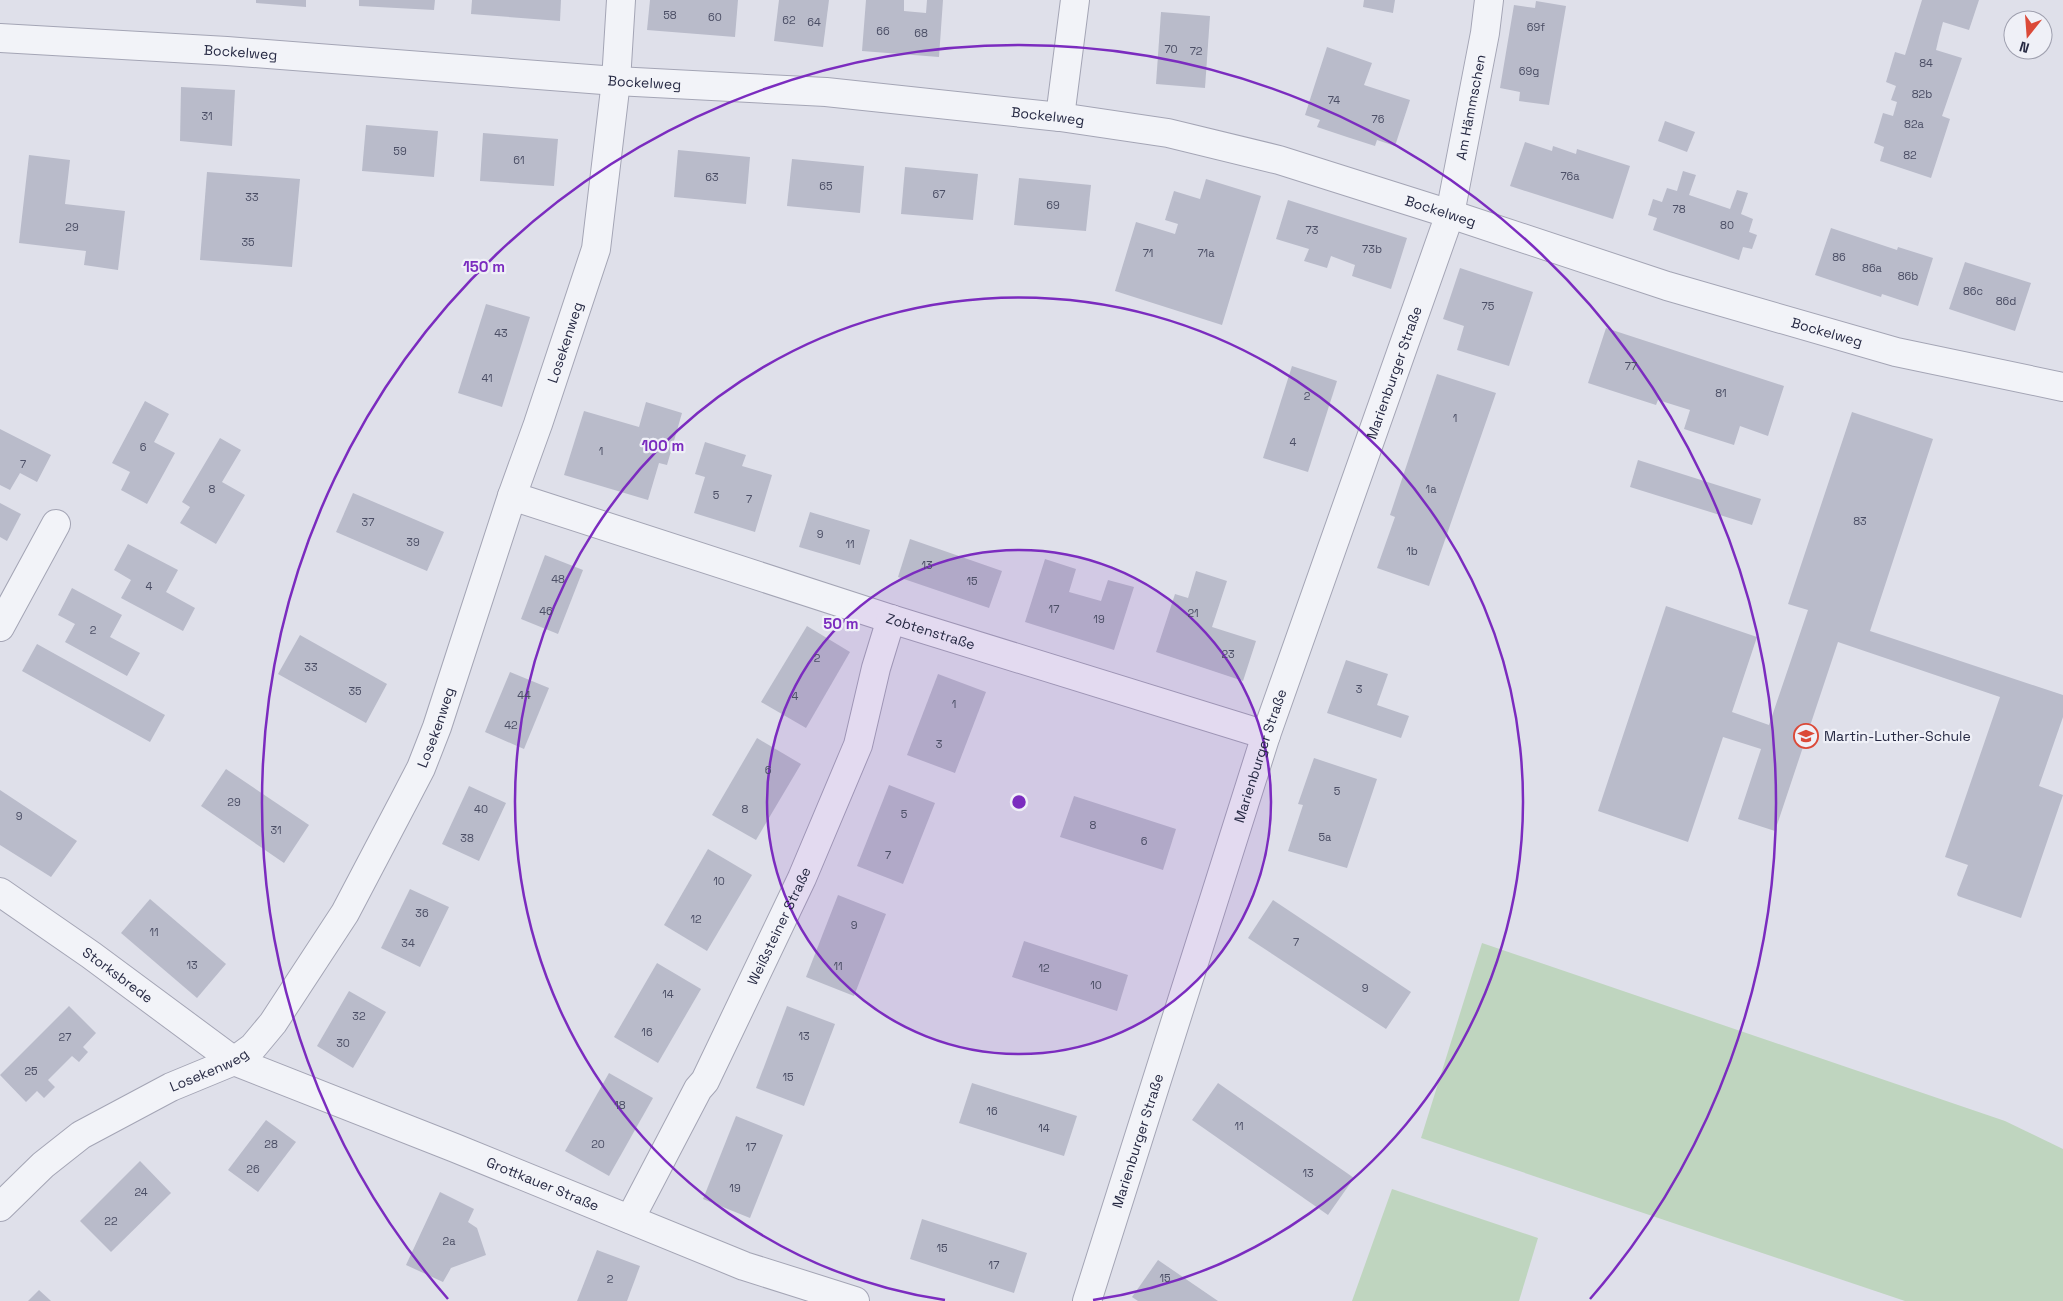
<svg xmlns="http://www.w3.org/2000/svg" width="2063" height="1301" font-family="'Space Grotesk',sans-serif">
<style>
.green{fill:#bfd5bf}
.building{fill:#b9bbca}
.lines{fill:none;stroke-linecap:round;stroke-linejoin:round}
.minor-casing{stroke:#a4a5b5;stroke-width:30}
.minor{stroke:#f2f3f8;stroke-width:28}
.ring{fill:none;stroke:#7b2cbf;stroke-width:2.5}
.labels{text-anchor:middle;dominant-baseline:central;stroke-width:4.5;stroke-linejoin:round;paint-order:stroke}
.number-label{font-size:11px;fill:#4b4e65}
.street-label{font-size:14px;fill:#262943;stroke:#eff0f7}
.poi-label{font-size:14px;fill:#262943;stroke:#eff0f7;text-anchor:start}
.centre{fill:#7b2cbf;stroke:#eff0f7;stroke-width:2.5}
.ring-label{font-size:15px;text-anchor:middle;font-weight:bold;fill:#7b2cbf;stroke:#eff0f7;stroke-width:4.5;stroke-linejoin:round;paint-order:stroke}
</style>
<rect width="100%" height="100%" fill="#dfe0ea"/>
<g class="green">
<path d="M1482,943L2005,1121L2063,1149V1301H1905L1421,1138Z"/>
<path d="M1392,1189L1538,1238L1519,1301H1352Z"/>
</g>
<g class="building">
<path d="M256,0H306V7L256,3Z"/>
<path d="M359,0H435L434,10L359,6Z"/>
<path d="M472,0H561L560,21L471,14Z"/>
<path d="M650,0H738L735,37L647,30Z"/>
<path d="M779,0H829L823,47L774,41Z"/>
<path d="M866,0H904V11L926,13L927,0H943L939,57L862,51Z"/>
<path d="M1364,0H1395L1393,13L1363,7Z"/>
<path d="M1922,0H1979L1969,30L1943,22L1939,37L1936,50L1962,58L1942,116L1950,119L1931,178L1880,161L1884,147L1874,143L1883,113L1893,116L1897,102L1891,100L1896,86L1886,82L1895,52L1905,55Z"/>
<path d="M1536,1L1566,6L1549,105L1519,101L1520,92L1500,88L1514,5L1535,8Z"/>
<path d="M1161,12L1210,16L1205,88L1156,84Z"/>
<path d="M1327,47L1372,63L1364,85L1410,100L1395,146L1377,140L1375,146L1347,137L1317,127L1320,120L1305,115Z"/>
<path d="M181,87L235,90L232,146L180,141Z"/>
<path d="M1665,121L1695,132L1687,152L1658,141Z"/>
<path d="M366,125L438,131L434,177L362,171Z"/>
<path d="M483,133L558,139L554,186L480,181Z"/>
<path d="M1525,142L1552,151L1553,146L1576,154L1577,149L1630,166L1613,219L1510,186Z"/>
<path d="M678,150L750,157L746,204L674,197Z"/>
<path d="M29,155L70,160L65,204L125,211L118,270L84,265L86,251L19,243Z"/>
<path d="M792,159L864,166L860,213L787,206Z"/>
<path d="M905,167L978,174L973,220L901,214Z"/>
<path d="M1683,171L1696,175L1689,195L1730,209L1737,190L1748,193L1741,214L1753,219L1749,232L1757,235L1752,249L1743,247L1739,260L1653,230L1657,218L1648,215L1653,199L1662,202L1667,188L1677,191Z"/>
<path d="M207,172L300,179L292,267L200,260Z"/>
<path d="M1019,178L1091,185L1086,231L1014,225Z"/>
<path d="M1206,179L1261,196L1222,325L1115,291L1136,222L1175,234L1178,224L1165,220L1174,191L1200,199Z"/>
<path d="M1288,200L1407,238L1391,289L1352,276L1355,265L1331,256L1327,268L1304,261L1309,249L1276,239Z"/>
<path d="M1831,228L1897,250L1898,247L1933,258L1918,306L1882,294L1881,297L1815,275Z"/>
<path d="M1965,262L2031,283L2015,331L1949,309Z"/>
<path d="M1460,268L1533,292L1509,366L1457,350L1464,326L1443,319Z"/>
<path d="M486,304L530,317L502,407L458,393Z"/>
<path d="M1606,328L1784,386L1768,436L1740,426L1734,445L1684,429L1690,410L1658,400L1656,405L1588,383Z"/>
<path d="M1292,366L1337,381L1308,472L1263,458Z"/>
<path d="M1437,374L1496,393L1429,586L1377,568L1395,517L1390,515Z"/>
<path d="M145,401L169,414L154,442L175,453L147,504L121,490L130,472L112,463Z"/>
<path d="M646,402L682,413L667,465L659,463L648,500L564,475L584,411L639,427Z"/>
<path d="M1852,412L1933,439L1870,631L2063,695V717L2039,786L2063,795L2021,918L1958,896L1957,894L1968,865L1945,857L2000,697L1838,642L1775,831L1738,819L1761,749L1723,737L1688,842L1598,811L1666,606L1757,637L1732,712L1769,725L1808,610L1788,604Z"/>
<path d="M0,429L51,455L37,482L20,473L10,490L0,485Z"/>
<path d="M220,438L241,450L222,482L245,495L216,544L180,523L190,507L182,502Z"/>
<path d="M705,442L746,455L742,466L772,475L755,532L694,513L705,477L695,474Z"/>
<path d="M1638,460L1761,499L1752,525L1630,487Z"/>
<path d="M353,493L444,532L427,571L336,532Z"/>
<path d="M0,503L21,514L7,541L0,537Z"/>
<path d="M810,512L870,530L860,565L799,547Z"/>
<path d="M910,539L1002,571L989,608L898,577Z"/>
<path d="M128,544L178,570L166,592L195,608L183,631L121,598L131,580L114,570Z"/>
<path d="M545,555L583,570L558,634L521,619Z"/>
<path d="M1045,559L1076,569L1069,592L1101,601L1108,580L1134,587L1114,650L1025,622Z"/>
<path d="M1196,571L1227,581L1212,627L1256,641L1243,681L1156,652L1175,594L1188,598Z"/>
<path d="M72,588L122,615L110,637L140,653L127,676L65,642L75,624L58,615Z"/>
<path d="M807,626L850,652L806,728L761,702Z"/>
<path d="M300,635L387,684L366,723L278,674Z"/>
<path d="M37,644L165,715L150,742L22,671Z"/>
<path d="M1346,660L1388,674L1377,705L1409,716L1401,738L1327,713Z"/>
<path d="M510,672L549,688L524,749L485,732Z"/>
<path d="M938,674L986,692L955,773L907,755Z"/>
<path d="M757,738L801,764L756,840L712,815Z"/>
<path d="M1314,758L1377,779L1347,868L1288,851L1303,805L1298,804Z"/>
<path d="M226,769L309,825L284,863L201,806Z"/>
<path d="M889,785L935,803L903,884L857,866Z"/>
<path d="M469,786L506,803L479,861L442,844Z"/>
<path d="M0,790L77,841L51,877L0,845Z"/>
<path d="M1074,796L1176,829L1163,870L1060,837Z"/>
<path d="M708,849L752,875L707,951L664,925Z"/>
<path d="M410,889L449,907L420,967L381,948Z"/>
<path d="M838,895L886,914L854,996L806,977Z"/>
<path d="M150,899L226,964L197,998L121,933Z"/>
<path d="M1273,900L1411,992L1386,1029L1248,938Z"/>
<path d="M1024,941L1128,975L1117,1011L1012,977Z"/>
<path d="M657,963L701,989L658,1063L614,1037Z"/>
<path d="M349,991L386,1012L353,1068L317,1046Z"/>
<path d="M69,1006L96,1033L83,1047L88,1052L79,1062L72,1056L48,1080L55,1087L44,1098L37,1091L26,1102L0,1075Z"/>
<path d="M787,1006L835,1024L804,1106L756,1088Z"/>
<path d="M609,1073L653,1098L609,1176L565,1151Z"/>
<path d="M972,1083L1077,1116L1064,1156L959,1123Z"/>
<path d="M1218,1083L1354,1178L1328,1215L1192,1120Z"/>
<path d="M736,1116L783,1135L750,1218L703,1199Z"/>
<path d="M266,1120L296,1142L258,1192L228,1170Z"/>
<path d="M140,1161L171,1193L111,1252L80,1221Z"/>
<path d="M440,1192L474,1209L468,1222L477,1228L486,1255L451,1268L443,1282L406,1265Z"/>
<path d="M922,1219L1027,1253L1014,1293L910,1259Z"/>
<path d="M597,1250L640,1266L627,1301H577Z"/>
<path d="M1158,1260L1218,1301H1138L1132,1297Z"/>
<path d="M39,1290L51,1301H28Z"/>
</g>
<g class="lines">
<defs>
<g id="minor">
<path id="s1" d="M0,38L227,51L616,81L826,92L1060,117L1168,133L1279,160L1450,214L1667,286L1896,352L2063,387"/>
<path d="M1060,117L1075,0"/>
<path id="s2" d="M512,496L891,619L1266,735"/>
<path d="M0,627L56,524"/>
<path id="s3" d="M0,892L91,955L234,1061L455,1148L744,1266L855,1301"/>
<path id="s4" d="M0,1207L43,1165L81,1135L171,1087L234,1061L253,1047L273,1023L345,913L407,795L421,768L437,727L512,496L538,424L596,249L616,81L621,0"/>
<path id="s5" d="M630,1219L698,1089L705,1081L802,878L858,745L876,668L891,619"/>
<path id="s6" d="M1087,1301L1266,735L1450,214L1485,33L1489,0"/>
</g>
</defs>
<use href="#minor" class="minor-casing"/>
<use href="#minor" class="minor"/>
</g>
<circle cx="1019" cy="802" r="252" fill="#7b2cbf" fill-opacity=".12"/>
<g class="ring">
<circle cx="1019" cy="802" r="252"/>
<path d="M945 1300A504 504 0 1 1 1093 1300"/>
<path d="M448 1299A757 757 0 1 1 1590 1299"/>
</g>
<defs>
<symbol id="school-ring" viewBox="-11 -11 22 22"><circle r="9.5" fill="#eff0f7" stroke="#db4938" stroke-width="1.5"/><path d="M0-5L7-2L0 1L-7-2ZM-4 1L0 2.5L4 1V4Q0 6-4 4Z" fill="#db4938"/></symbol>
</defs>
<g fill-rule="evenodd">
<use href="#school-ring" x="1792" y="722" width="28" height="28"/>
</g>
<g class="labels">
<g class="number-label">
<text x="670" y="15">58</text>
<text x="715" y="17">60</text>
<text x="789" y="20">62</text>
<text x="814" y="22">64</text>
<text x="1536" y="27">69f</text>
<text x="883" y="31">66</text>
<text x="921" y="33">68</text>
<text x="1171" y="49">70</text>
<text x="1196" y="51">72</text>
<text x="1926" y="63">84</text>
<text x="1529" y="71">69g</text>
<text x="1922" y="94">82b</text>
<text x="1334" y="100">74</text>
<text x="207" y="116">31</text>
<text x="1378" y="119">76</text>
<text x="1914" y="124">82a</text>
<text x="400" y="151">59</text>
<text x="1910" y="155">82</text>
<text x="519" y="160">61</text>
<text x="1570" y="176">76a</text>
<text x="712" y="177">63</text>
<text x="826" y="186">65</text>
<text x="939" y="194">67</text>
<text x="252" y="197">33</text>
<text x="1053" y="205">69</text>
<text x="1679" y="209">78</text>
<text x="1727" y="225">80</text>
<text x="72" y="227">29</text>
<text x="1312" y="230">73</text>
<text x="248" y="242">35</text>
<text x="1372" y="249">73b</text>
<text x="1148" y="253">71</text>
<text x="1206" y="253">71a</text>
<text x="1839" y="257">86</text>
<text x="1872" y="268">86a</text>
<text x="1908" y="276">86b</text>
<text x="1973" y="291">86c</text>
<text x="2006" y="301">86d</text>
<text x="1488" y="306">75</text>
<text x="501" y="333">43</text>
<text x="1631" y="366">77</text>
<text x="487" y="378">41</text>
<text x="1721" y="393">81</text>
<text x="1307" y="396">2</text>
<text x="1455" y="418">1</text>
<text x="1293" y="442">4</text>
<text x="143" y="447">6</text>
<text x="601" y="451">1</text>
<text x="23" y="464">7</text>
<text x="212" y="489">8</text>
<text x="1431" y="489">1a</text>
<text x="716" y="495">5</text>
<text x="749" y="499">7</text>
<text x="1860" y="521">83</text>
<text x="368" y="522">37</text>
<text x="820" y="534">9</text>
<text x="413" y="542">39</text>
<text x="850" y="544">11</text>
<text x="1412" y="551">1b</text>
<text x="927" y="565">13</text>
<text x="558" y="579">48</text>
<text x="972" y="581">15</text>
<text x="149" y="586">4</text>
<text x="1054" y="609">17</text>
<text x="546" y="611">46</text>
<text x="1193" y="613">21</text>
<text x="1099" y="619">19</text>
<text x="93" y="630">2</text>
<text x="1228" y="654">23</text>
<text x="817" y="658">2</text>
<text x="311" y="667">33</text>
<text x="1359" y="689">3</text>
<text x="355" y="691">35</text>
<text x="524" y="695">44</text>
<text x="795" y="696">4</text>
<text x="954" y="704">1</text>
<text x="511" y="725">42</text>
<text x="939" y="744">3</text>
<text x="768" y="770">6</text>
<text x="1337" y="791">5</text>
<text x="234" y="802">29</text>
<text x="481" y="809">40</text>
<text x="745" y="809">8</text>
<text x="904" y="814">5</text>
<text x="19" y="816">9</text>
<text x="1093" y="825">8</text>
<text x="276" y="830">31</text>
<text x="1325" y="837">5a</text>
<text x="467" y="838">38</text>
<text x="1144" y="841">6</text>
<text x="888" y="855">7</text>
<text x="719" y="881">10</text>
<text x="422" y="913">36</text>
<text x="696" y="919">12</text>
<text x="854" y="925">9</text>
<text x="154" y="932">11</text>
<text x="1296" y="942">7</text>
<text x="408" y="943">34</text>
<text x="192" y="965">13</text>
<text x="838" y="966">11</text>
<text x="1044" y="968">12</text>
<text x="1096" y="985">10</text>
<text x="1365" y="988">9</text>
<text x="668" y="994">14</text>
<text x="359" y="1016">32</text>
<text x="647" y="1032">16</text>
<text x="804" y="1036">13</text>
<text x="65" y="1037">27</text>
<text x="343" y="1043">30</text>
<text x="31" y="1071">25</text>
<text x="788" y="1077">15</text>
<text x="620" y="1105">18</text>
<text x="992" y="1111">16</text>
<text x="1239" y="1126">11</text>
<text x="1044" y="1128">14</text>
<text x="271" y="1144">28</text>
<text x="598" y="1144">20</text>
<text x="751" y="1147">17</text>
<text x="253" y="1169">26</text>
<text x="1308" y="1173">13</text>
<text x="735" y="1188">19</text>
<text x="141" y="1192">24</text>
<text x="111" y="1221">22</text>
<text x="449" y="1241">2a</text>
<text x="942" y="1248">15</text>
<text x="994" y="1265">17</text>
<text x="1165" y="1278">15</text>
<text x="610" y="1279">2</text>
</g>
<g class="street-label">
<text stroke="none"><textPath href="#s1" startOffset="241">Bockelweg</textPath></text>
<text stroke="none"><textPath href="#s1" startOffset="646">Bockelweg</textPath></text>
<text stroke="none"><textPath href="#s6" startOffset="1255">Am Hämmschen</textPath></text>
<text stroke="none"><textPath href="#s1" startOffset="1051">Bockelweg</textPath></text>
<text stroke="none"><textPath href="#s1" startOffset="1456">Bockelweg</textPath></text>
<text stroke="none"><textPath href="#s1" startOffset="1861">Bockelweg</textPath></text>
<text stroke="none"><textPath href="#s4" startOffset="1078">Losekenweg</textPath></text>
<text stroke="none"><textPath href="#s6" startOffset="978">Marienburger Straße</textPath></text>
<text stroke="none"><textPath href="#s2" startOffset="440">Zobtenstraße</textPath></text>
<text stroke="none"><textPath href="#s4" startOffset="672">Losekenweg</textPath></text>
<text stroke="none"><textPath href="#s6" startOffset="572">Marienburger Straße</textPath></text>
<text stroke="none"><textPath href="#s5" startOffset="329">Weißsteiner Straße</textPath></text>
<text stroke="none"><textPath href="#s3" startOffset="144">Storksbrede</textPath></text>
<text stroke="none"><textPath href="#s4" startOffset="252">Losekenweg</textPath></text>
<text stroke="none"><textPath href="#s6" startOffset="168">Marienburger Straße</textPath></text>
<text stroke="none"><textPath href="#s3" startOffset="621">Grottkauer Straße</textPath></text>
</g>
<g class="poi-label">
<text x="1824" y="736">Martin-Luther-Schule</text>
</g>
</g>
<circle cx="1019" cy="802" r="8" class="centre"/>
<g class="ring-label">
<text x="484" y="272">150 m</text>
<text x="663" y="451">100 m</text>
<text x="841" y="629">50 m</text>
</g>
<g transform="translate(2028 35) rotate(197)"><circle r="24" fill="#eff0f7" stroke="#9fa0af"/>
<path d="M0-4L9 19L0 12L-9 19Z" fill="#db4938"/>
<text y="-8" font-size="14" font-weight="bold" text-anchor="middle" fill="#262943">N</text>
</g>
</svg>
